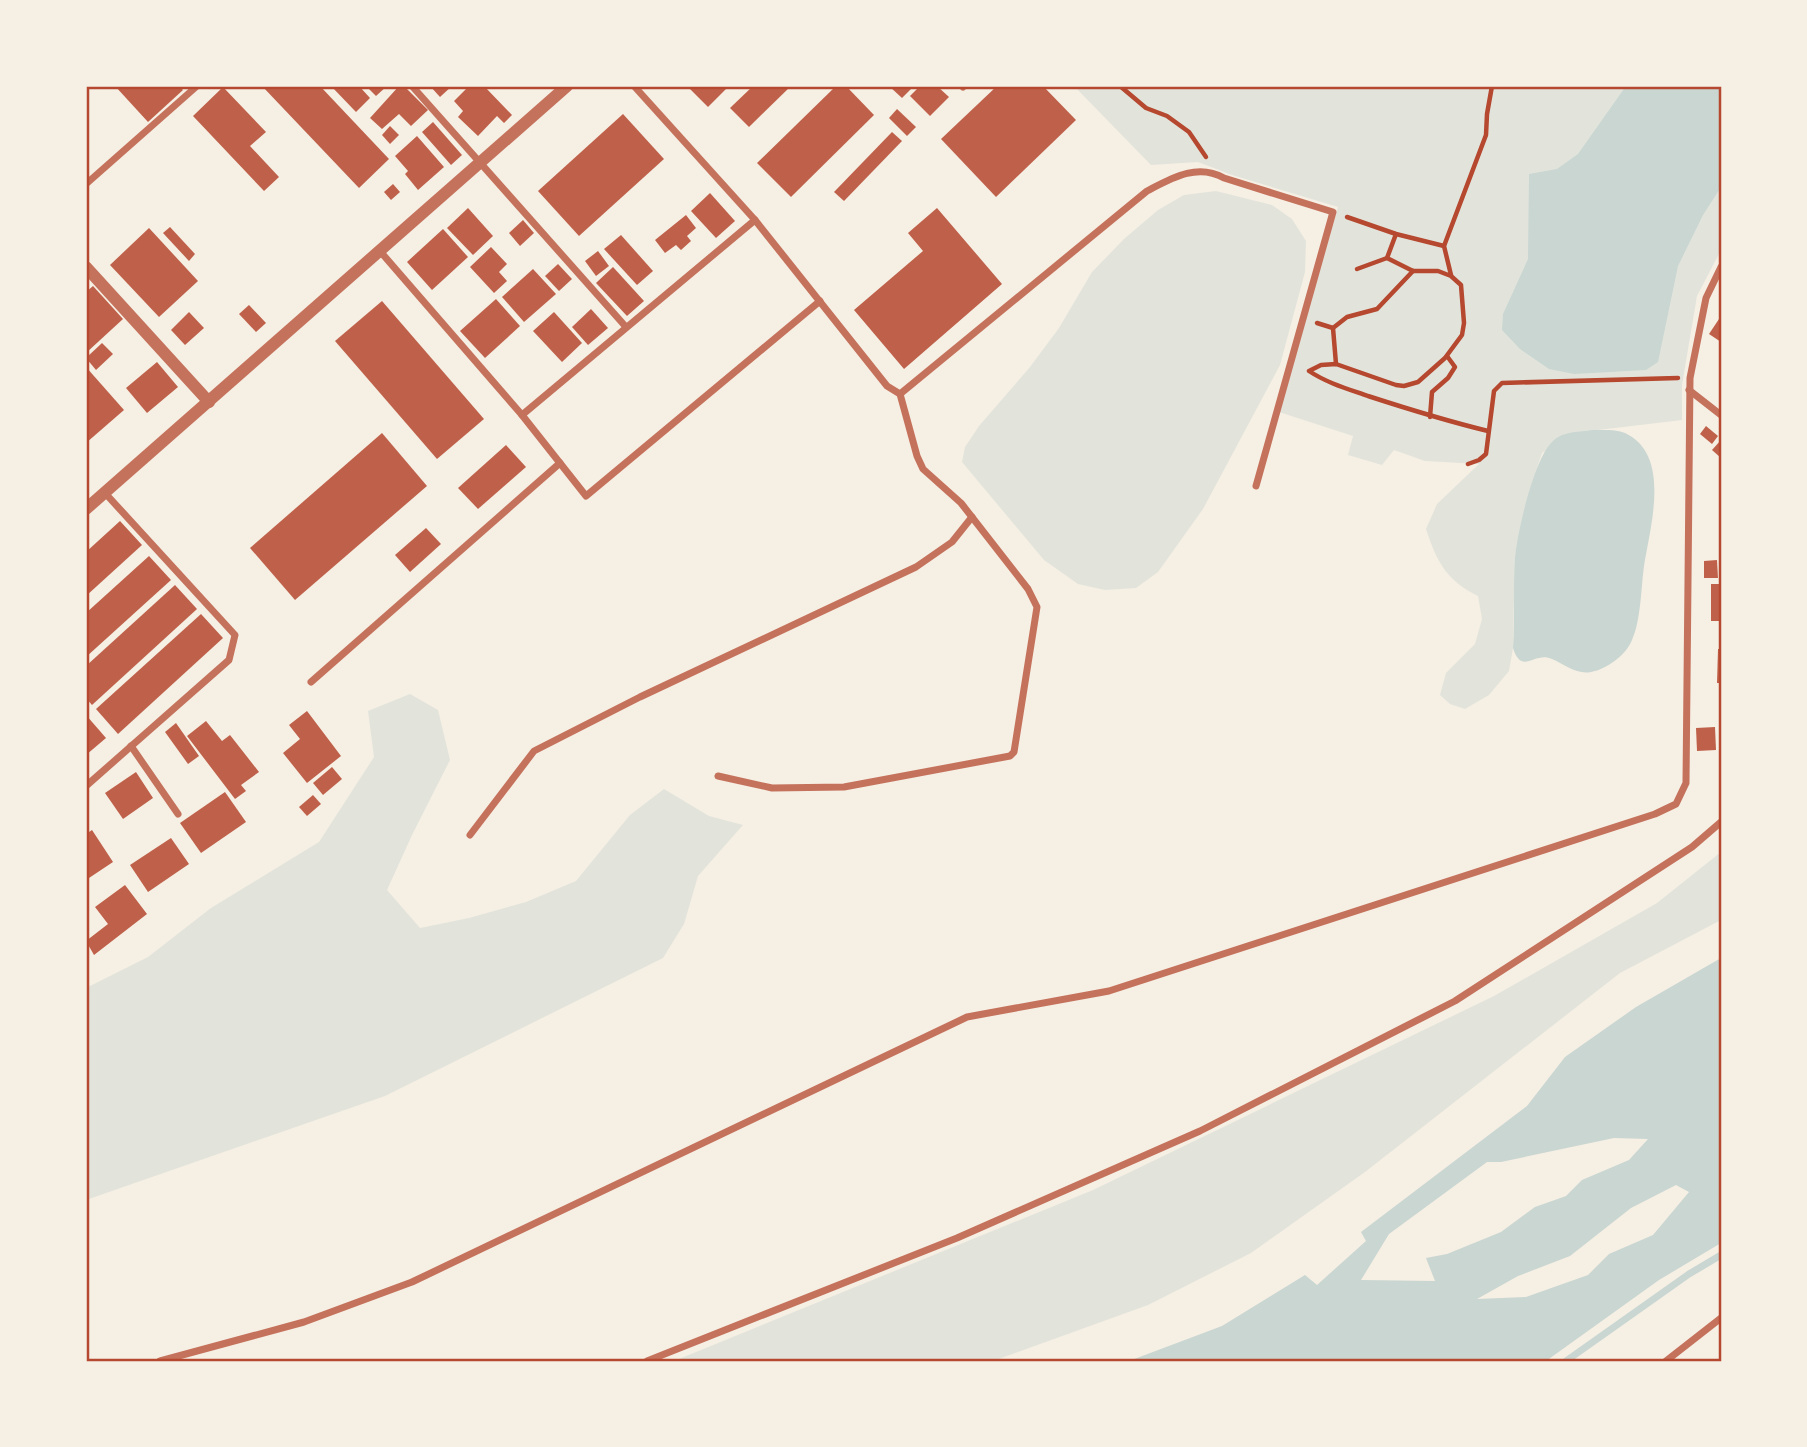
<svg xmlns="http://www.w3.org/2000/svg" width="1807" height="1447" font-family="'Zilla Slab',serif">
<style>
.green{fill:#e2e4dc}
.water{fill:#c9d6d2;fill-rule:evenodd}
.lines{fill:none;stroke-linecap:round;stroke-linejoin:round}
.stream{stroke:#c9d6d2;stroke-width:7}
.building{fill:#bf614a}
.path{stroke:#b5482f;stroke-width:4.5}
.minor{stroke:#c5725c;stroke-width:7}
.tertiary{stroke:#c5725c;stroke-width:12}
.neatline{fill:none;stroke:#b5482f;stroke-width:2.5}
</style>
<rect width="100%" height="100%" fill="#f6efe4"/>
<g class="green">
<path d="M1074,86H1721V250L1697,296L1682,385V420L1573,433L1542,453L1530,489L1515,555L1513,648L1509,671L1489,695L1465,709L1450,704L1440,695L1446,673L1475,644L1482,619L1478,596C1446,580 1437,562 1426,529L1437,504L1479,464L1425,461L1394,450L1382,465L1348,455L1353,436L1279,412L1338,207L1232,175L1198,162L1151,165Z"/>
<path d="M1216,191L1272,205L1292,219L1306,241L1305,272L1280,365L1203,509L1158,572L1136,588L1105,590L1078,584L1044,560L962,462L965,447L979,426L1030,367L1059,328L1092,272L1124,239L1158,210L1184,195Z"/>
<path d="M410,694L438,710L450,760L412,835L387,890L420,928L469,918L526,902L576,881L630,815L664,789L709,816L743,825L698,876L684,924L663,958L385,1096L86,1200V988L148,957L211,908L319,842L374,757L368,711Z"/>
<path d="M1721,852V920L1620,973L1365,1172L1251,1253L1148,1305L993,1361H674L1093,1190L1494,996L1657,903Z"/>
</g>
<g class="water">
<path d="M1626,86H1721V187L1703,215L1678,266L1658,362L1646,370L1574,374L1549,369L1520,349L1502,330L1503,314L1528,259L1529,174L1557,169L1578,154Z"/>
<path d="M1593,430C1603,430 1616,429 1625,433C1672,455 1650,527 1644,566C1641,588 1641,620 1632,640C1626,655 1607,669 1591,672C1577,675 1564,664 1552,659C1534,651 1522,676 1513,648C1515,618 1513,587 1515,557C1518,530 1534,458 1553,441C1563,431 1580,432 1593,430Z"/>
<path d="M1721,958V1243L1659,1280L1546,1361H1129L1222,1326L1305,1275L1317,1285L1366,1241L1361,1232L1527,1106L1565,1057L1636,1007ZM1614,1138L1648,1139L1629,1160L1582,1180L1566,1196L1535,1207L1501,1232L1447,1254L1426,1258L1435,1281L1361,1280L1389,1234L1487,1162H1501ZM1676,1185L1689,1192L1653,1235L1609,1254L1588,1275L1526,1297L1477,1299L1518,1276L1570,1256L1631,1208Z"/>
</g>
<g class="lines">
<path class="stream" d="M1566,1361L1689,1274L1721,1255"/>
</g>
<g class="building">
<path d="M115,86H179L183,90L148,122Z"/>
<path d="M262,86H320L389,159L359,188Z"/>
<path d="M331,86H359L370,98L356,112Z"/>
<path d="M366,86H387L376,96Z"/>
<path d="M399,86H404L428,110L411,126L399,114L382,129L370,118Z"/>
<path d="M430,86H452L440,97Z"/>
<path d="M469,86H484L512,115L504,123L497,116L478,136L458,117L463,111L454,101Z"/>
<path d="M687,86H729L708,107Z"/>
<path d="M753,86H791L749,127L730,108Z"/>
<path d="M836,86H846L874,115L791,197L757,163Z"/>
<path d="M889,86H914L902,98Z"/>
<path d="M920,86H937L949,97L930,116L910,96Z"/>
<path d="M997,86H1043L1076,120L996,197L941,139Z"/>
<path d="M223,87L266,132L250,146L279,177L264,191L193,116Z"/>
<path d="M897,109L916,127L907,136L889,118Z"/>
<path d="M623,114L664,159L579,236L538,191Z"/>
<path d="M433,122L462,155L451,165L422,132Z"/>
<path d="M390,126L399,135L390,144L382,135Z"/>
<path d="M892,132L902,141L844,201L834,192Z"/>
<path d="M417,136L444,167L418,190L405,174L408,171L395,156Z"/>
<path d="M393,184L400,192L391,200L384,192Z"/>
<path d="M710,193L735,221L716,238L691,211Z"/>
<path d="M468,208L493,236L473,255L447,228Z"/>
<path d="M937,208L1002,284L904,369L854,310L923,251L908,233Z"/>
<path d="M686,215L696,228L687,236L691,241L681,250L676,245L665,253L655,240Z"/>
<path d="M523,220L534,233L520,246L509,233Z"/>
<path d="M170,227L195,254L189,261L163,233Z"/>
<path d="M149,228L198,281L159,317L110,265Z"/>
<path d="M443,229L468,257L432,290L407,262Z"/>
<path d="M621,235L653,271L637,285L604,249Z"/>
<path d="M491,247L507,264L499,272L507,281L494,293L470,267Z"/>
<path d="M598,251L609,266L596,276L585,261Z"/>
<path d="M558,264L572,279L559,291L545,276Z"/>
<path d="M613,267L644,301L627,316L596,283Z"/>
<path d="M533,269L556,294L524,322L502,297Z"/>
<path d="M93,286L123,319L86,353V292Z"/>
<path d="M496,299L520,326L485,358L460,331Z"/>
<path d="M382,301L484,419L437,459L335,341Z"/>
<path d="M249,305L266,323L256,332L239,314Z"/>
<path d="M591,309L608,328L588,345L572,327Z"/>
<path d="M189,312L204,328L185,345L171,330Z"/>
<path d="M554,312L582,343L562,362L533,331Z"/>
<path d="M1721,316V342L1709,334Z"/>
<path d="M102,343L113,354L96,370L86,358Z"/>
<path d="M157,362L178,387L147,413L126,388Z"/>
<path d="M86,367L124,410L86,443Z"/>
<path d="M1706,426L1718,436L1712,444L1700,434Z"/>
<path d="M382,433L427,486L295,600L250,548Z"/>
<path d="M1721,440V458L1712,450Z"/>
<path d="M506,445L526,467L478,509L458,488Z"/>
<path d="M120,521L142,545L86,596V552Z"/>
<path d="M426,528L441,544L410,572L395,555Z"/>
<path d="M149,556L171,580L86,657V613Z"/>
<path d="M1717,560L1718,578H1704V561Z"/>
<rect x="1711" y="584" width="10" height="37"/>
<path d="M175,585L197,609L92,705L86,698V666Z"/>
<path d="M201,614L223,638L118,734L96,709Z"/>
<path d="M1718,649H1721V683H1717Z"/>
<path d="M307,711L341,756L307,783L283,753L300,739L289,725Z"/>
<path d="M86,715L106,738L86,755Z"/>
<path d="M206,721L222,741L230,735L259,772L241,785L246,791L235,799L187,736Z"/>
<path d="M176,723L199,756L188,764L165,732Z"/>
<path d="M1715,727L1716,750L1697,751L1696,728Z"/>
<path d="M332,767L342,779L323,795L313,783Z"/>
<path d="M136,772L153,798L123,819L105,793Z"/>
<path d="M225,792L246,822L201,853L180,823Z"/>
<path d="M313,795L321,804L307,816L299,807Z"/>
<path d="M92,830L113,862L86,880V834Z"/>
<path d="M171,838L189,864L148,892L130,865Z"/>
<path d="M125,885L147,914L94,955L86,941L108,924L95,907Z"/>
</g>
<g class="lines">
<g class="path">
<path d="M1120,86L1146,108L1167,116L1189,132L1206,157"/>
<path d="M1347,217L1396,234L1444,246"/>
<path d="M1396,234L1387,258L1413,271H1438L1451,276L1461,285L1464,323L1462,335L1445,358L1418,382L1404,386L1396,385L1336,364L1321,365L1309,371C1327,383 1348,389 1368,396C1408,409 1447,421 1488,431"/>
<path d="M1357,269L1387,258"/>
<path d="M1451,275L1444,246L1486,135L1487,114L1492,86"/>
<path d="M1317,323L1333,328"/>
<path d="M1336,364L1333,328L1347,317L1377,309L1413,271"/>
<path d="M1430,417L1432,392L1448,378L1455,367L1447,356"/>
<path d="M1468,464L1479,460L1486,454L1494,391L1502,383L1678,378"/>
</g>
<g class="minor">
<path d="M412,86L626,327"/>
<path d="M634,86L755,220L887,386L900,394L917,456L923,469L961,503L1028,589L1037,607L1014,752L1010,756L844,787L772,788L718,776"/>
<path d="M962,86L963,87"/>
<path d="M86,184L197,86"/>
<path d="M379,250L522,415L586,496L820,301"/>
<path d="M1689,390L1721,415"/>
<path d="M900,394L1147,191C1172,178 1197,163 1224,178L1333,212L1256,486"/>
<path d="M522,415L755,220"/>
<path d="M311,682L560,463"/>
<path d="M131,746L178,814"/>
<path d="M86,786L229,660L235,635L105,493"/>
<path d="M470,835L534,751L640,697L916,567L952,542L972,517"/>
<path d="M160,1361L304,1322L412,1282L967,1017L1109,991L1655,814L1676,804L1686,783L1690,378L1706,298L1721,267"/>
<path d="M647,1361L957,1238L1200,1131L1455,1001L1692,847L1721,822"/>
<path d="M1666,1361L1721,1318"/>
</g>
<g class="tertiary">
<path d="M86,267L209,402"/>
<path d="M86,509L567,86"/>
</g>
</g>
<rect width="1807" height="1447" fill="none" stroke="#f6efe4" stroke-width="175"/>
<rect x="88" y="88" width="1632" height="1272" class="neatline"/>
</svg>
